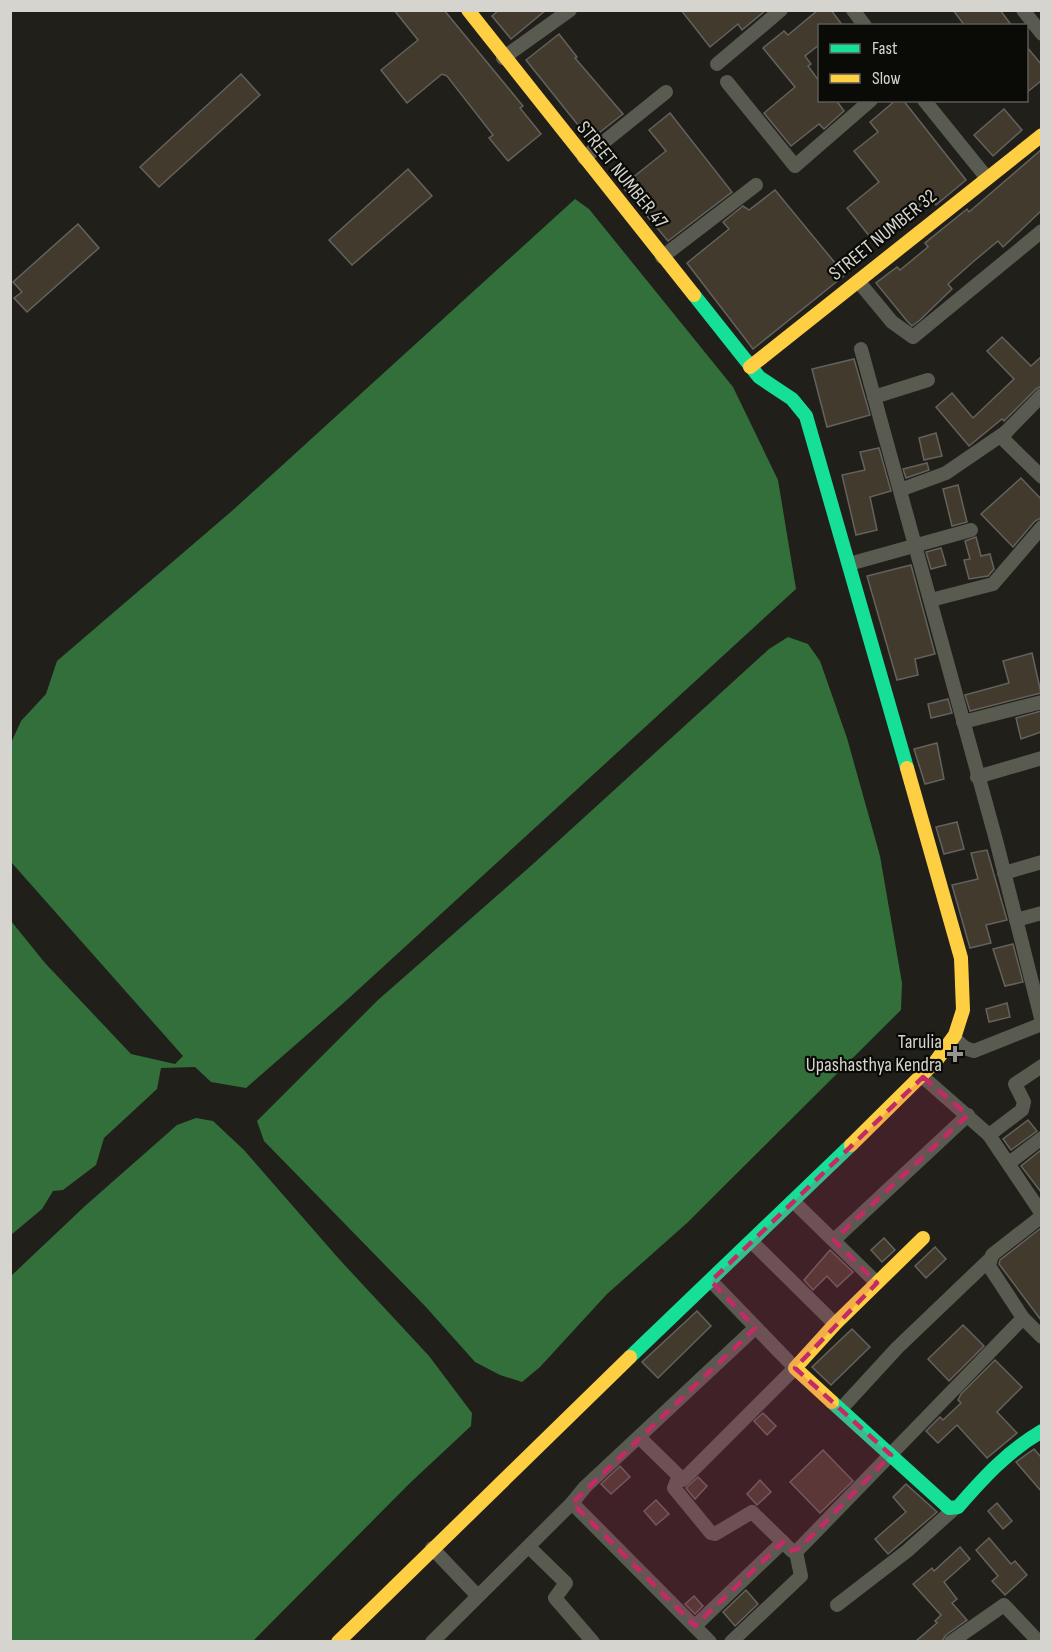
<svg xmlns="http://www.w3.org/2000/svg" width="1052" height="1652" font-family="'Sofia Sans Condensed',sans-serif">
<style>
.water{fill:#326f3b}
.building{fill:#423a2c;stroke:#64625e;stroke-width:1.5}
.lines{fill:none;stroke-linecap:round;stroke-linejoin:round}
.street{stroke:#595b51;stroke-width:14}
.fast{stroke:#16e098;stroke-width:14}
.slow{stroke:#ffcf43;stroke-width:14}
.marked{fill:#c42b66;fill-opacity:0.2;stroke:#c42b66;stroke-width:4.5;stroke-dasharray:12 8;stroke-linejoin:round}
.poi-dot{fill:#96958f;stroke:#0a0a07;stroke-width:2}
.labels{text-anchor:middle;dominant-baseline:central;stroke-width:4.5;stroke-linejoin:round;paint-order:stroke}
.street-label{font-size:20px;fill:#d5d4ce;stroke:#0a0a07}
.poi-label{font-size:20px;fill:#d5d4ce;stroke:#0a0a07;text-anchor:end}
</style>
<rect width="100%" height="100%" fill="#201f1a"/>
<g class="water">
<path d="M575,199L589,209L733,387L778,480L796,589L348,999L246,1088L211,1082L195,1067L161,1068L157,1089L104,1138L96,1165L63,1190L53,1191L42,1209L11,1235V921L45,963L131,1054L175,1064L183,1056L11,862V743L21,721L46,694L57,661L233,510Z"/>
<path d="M788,637L808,644L820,661L847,738L880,856L902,983L901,1010L687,1223L607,1294L540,1367L522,1382L500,1375L475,1362L425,1306L264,1141L257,1121L378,1000L533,864L769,649Z"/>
<path d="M196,1118L213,1121L244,1150L339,1259L429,1356L472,1413L471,1426L410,1483L253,1641H11V1276L85,1206L177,1125Z"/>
</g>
<g class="building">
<path d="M394,10H444L523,106L520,108L541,134L508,161L489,138L493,135L447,76L442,74L407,103L381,70L418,40Z"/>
<path d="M499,10H546L511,39L492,16Z"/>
<path d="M681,10H766L742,30L738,24L710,47Z"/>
<path d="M818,10H831L843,26H819V45L805,56L811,64L808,66L819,81V100H836L844,111L824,129L819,124L791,146L764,113L795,87L763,48L784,31L788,35Z"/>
<path d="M953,10H1000L1012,26H965Z"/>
<path d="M559,34L577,57L575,58L623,114L590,140L526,60Z"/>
<path d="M1026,46L1041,64V81L1026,93Z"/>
<path d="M241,74L260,95L159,187L140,167Z"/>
<path d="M896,100H903L966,180L936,205L930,198L874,242L847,208L879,182L854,151L878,132L870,122Z"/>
<path d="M1004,109L1022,130L993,156L974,135Z"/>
<path d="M670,113L732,192L668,241L622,186L666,151L649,130Z"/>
<path d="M1041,150V211L1003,247L998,241L974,261L948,284L952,289L920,320L912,326L907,321L876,283L897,267L900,270L928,247L925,243L967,209L969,212Z"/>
<path d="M408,169L432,196L352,265L329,240Z"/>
<path d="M775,190L845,275L753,349L687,263L729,229L723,222L743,206L749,210Z"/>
<path d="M78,224L99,248L27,312L14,298L22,292L13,282Z"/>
<path d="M1002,337L1031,366L1041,357V386L1036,389L1004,421L1002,419L969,446L936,407L952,393L973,418L1014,379L987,351Z"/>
<path d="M854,359L870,415L827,427L812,369Z"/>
<path d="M936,433L942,456L924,460L919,438Z"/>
<path d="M879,448L891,491L870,497L877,530L856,535L842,475L865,470L860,452Z"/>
<path d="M927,463L929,470L906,478L903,469Z"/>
<path d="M1021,478L1041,499V518L1035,521L1013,547L981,514Z"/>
<path d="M958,485L967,522L952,526L943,489Z"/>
<path d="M976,537L981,556L990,554L994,569L988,576L969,579L964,560L970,559L965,541Z"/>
<path d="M941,548L946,565L931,569L926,552Z"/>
<path d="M911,565L935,654L915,659L918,675L897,680L867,576Z"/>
<path d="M1032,653L1041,693L970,711L965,695L1009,683L1003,661Z"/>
<path d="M948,699L952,713L931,718L928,704Z"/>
<path d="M1041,711V732L1021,739L1016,718Z"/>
<path d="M937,743L944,779L925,784L914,749Z"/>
<path d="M957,822L964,849L944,854L936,827Z"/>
<path d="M987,850L1007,920L986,925L991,943L970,948L952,885L978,879L971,853Z"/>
<path d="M1013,944L1023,982L1005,986L993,949Z"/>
<path d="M1007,1003L1010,1017L989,1022L986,1009Z"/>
<path d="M1028,1120L1037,1131L1011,1150L1003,1139Z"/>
<path d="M1041,1150V1192L1021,1166Z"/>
<path d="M1041,1228V1320L999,1264L1000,1260Z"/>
<path d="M884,1238L895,1250L882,1262L871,1250Z"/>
<path d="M935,1247L946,1259L926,1278L915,1266Z"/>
<path d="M830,1250L853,1272L837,1287L827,1276L813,1290L804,1280Z"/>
<path d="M697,1311L711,1326L658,1378L642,1362Z"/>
<path d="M963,1325L984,1346L949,1381L928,1359Z"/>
<path d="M852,1329L870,1347L831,1385L812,1367Z"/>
<path d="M995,1360L1022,1387L997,1412L1017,1433L987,1458L957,1425L938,1443L926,1431L940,1417L943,1420L961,1403L958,1400L961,1394Z"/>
<path d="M763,1413L776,1426L767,1435L754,1421Z"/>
<path d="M1034,1449L1041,1457V1491L1016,1462Z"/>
<path d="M823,1450L853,1481L820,1513L790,1482Z"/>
<path d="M620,1466L630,1477L611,1494L601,1484Z"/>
<path d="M698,1477L707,1486L695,1499L686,1488Z"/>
<path d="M760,1480L771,1492L757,1505L747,1494Z"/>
<path d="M906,1484L937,1512L888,1554L875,1539L906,1512L893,1497Z"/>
<path d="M656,1500L669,1514L656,1525L644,1511Z"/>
<path d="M997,1503L1012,1521L1003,1529L988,1511Z"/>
<path d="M989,1538L1011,1564L1015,1561L1027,1575L1005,1595L992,1581L998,1576L976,1550Z"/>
<path d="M960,1547L970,1559L944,1582L957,1599L952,1603L967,1620L946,1635L942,1641H916L937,1623L935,1621L941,1615L913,1584L932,1568L934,1571Z"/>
<path d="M746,1590L758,1604L735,1626L723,1612Z"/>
<path d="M694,1596L703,1606L695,1614L685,1604Z"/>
</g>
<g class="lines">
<g class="street">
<path d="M853,10L865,26"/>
<path d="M1023,10L1042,34"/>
<path d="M503,58L570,10"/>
<path d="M717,64L781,10"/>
<path d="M727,82L795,166L871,100"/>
<path d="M924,100L987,178"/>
<path d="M584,158L666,92"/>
<path d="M662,257L756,185"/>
<path d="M858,281L892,322L913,337L1042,231"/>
<path d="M861,349L996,840L1042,1022"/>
<path d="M1042,395L1006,432L1003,439L1042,477"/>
<path d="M874,397L928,380"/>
<path d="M900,490L946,473L1006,432"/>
<path d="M849,564L971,530"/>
<path d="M931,600L993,584L1042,527"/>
<path d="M963,722L1042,702"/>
<path d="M977,777L1042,758"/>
<path d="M1004,873L1042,862"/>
<path d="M1016,920L1042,913"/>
<path d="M954,1038L965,1048L974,1051L1042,1024"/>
<path d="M923,1077L989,1135L1042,1214"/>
<path d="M989,1135L1022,1110L1024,1102L1015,1084L1042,1066"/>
<path d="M1009,1163L1042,1138"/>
<path d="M793,1201L877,1283"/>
<path d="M1042,1216L992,1255L989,1266L1023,1318L1042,1337"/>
<path d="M834,1240L968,1115"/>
<path d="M752,1242L835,1324"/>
<path d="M841,1409L897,1348L989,1260"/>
<path d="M640,1438L683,1480L795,1368L711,1281"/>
<path d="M678,1478L674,1488L711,1533L715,1534L752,1512L792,1551H797L1023,1318"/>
<path d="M572,1503L710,1642"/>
<path d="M529,1547L566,1583L555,1598L593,1642"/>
<path d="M432,1548L473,1591"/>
<path d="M837,1605L907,1551L955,1508"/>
<path d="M695,1626L783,1542"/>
<path d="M432,1642L572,1503L585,1487L755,1328"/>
<path d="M731,1642L801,1576L796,1552"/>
<path d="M951,1642L1004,1605L1039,1642"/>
</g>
<g class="fast">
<path d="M694,295L759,377L792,399L806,416L907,768"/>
<path d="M630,1357L851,1145"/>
<path d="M832,1402L949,1508L958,1507C984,1477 1008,1451 1042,1431"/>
</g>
<g class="slow">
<path d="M468,10L694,295"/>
<path d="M750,367L1042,135"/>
<path d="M851,1145L936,1061L955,1035L963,1010L961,958L907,768"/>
<path d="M832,1402L795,1368L835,1324L923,1238"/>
<path d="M338,1642L630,1357"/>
</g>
</g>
<path class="marked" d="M923,1077L968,1115L834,1240L877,1283L795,1368L891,1455L800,1548L792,1551L783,1542L695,1626L572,1503L755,1328L711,1281Z"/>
<path class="poi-dot" d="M952 1045h6v6h6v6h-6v6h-6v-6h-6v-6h6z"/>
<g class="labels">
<g class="street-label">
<text transform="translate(622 175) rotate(51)">STREET NUMBER 47</text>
<text transform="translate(883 235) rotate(-39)">STREET NUMBER 32</text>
</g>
<g class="poi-label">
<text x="942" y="1042">Tarulia<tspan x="942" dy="23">Upashasthya Kendra</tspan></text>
</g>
</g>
<rect width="1052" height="1652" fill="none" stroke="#d5d4ce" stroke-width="24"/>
<rect x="818" y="24" width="210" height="78" fill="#0a0a07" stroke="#5b5b57" stroke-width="1.5"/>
<rect x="830" y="44" width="30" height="9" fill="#16e098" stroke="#5b5b57" stroke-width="1.5"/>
<text x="872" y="54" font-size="18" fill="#d5d4ce">Fast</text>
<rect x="830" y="74" width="30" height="9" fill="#ffcf43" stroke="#5b5b57" stroke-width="1.5"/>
<text x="872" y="84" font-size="18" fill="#d5d4ce">Slow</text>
</svg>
